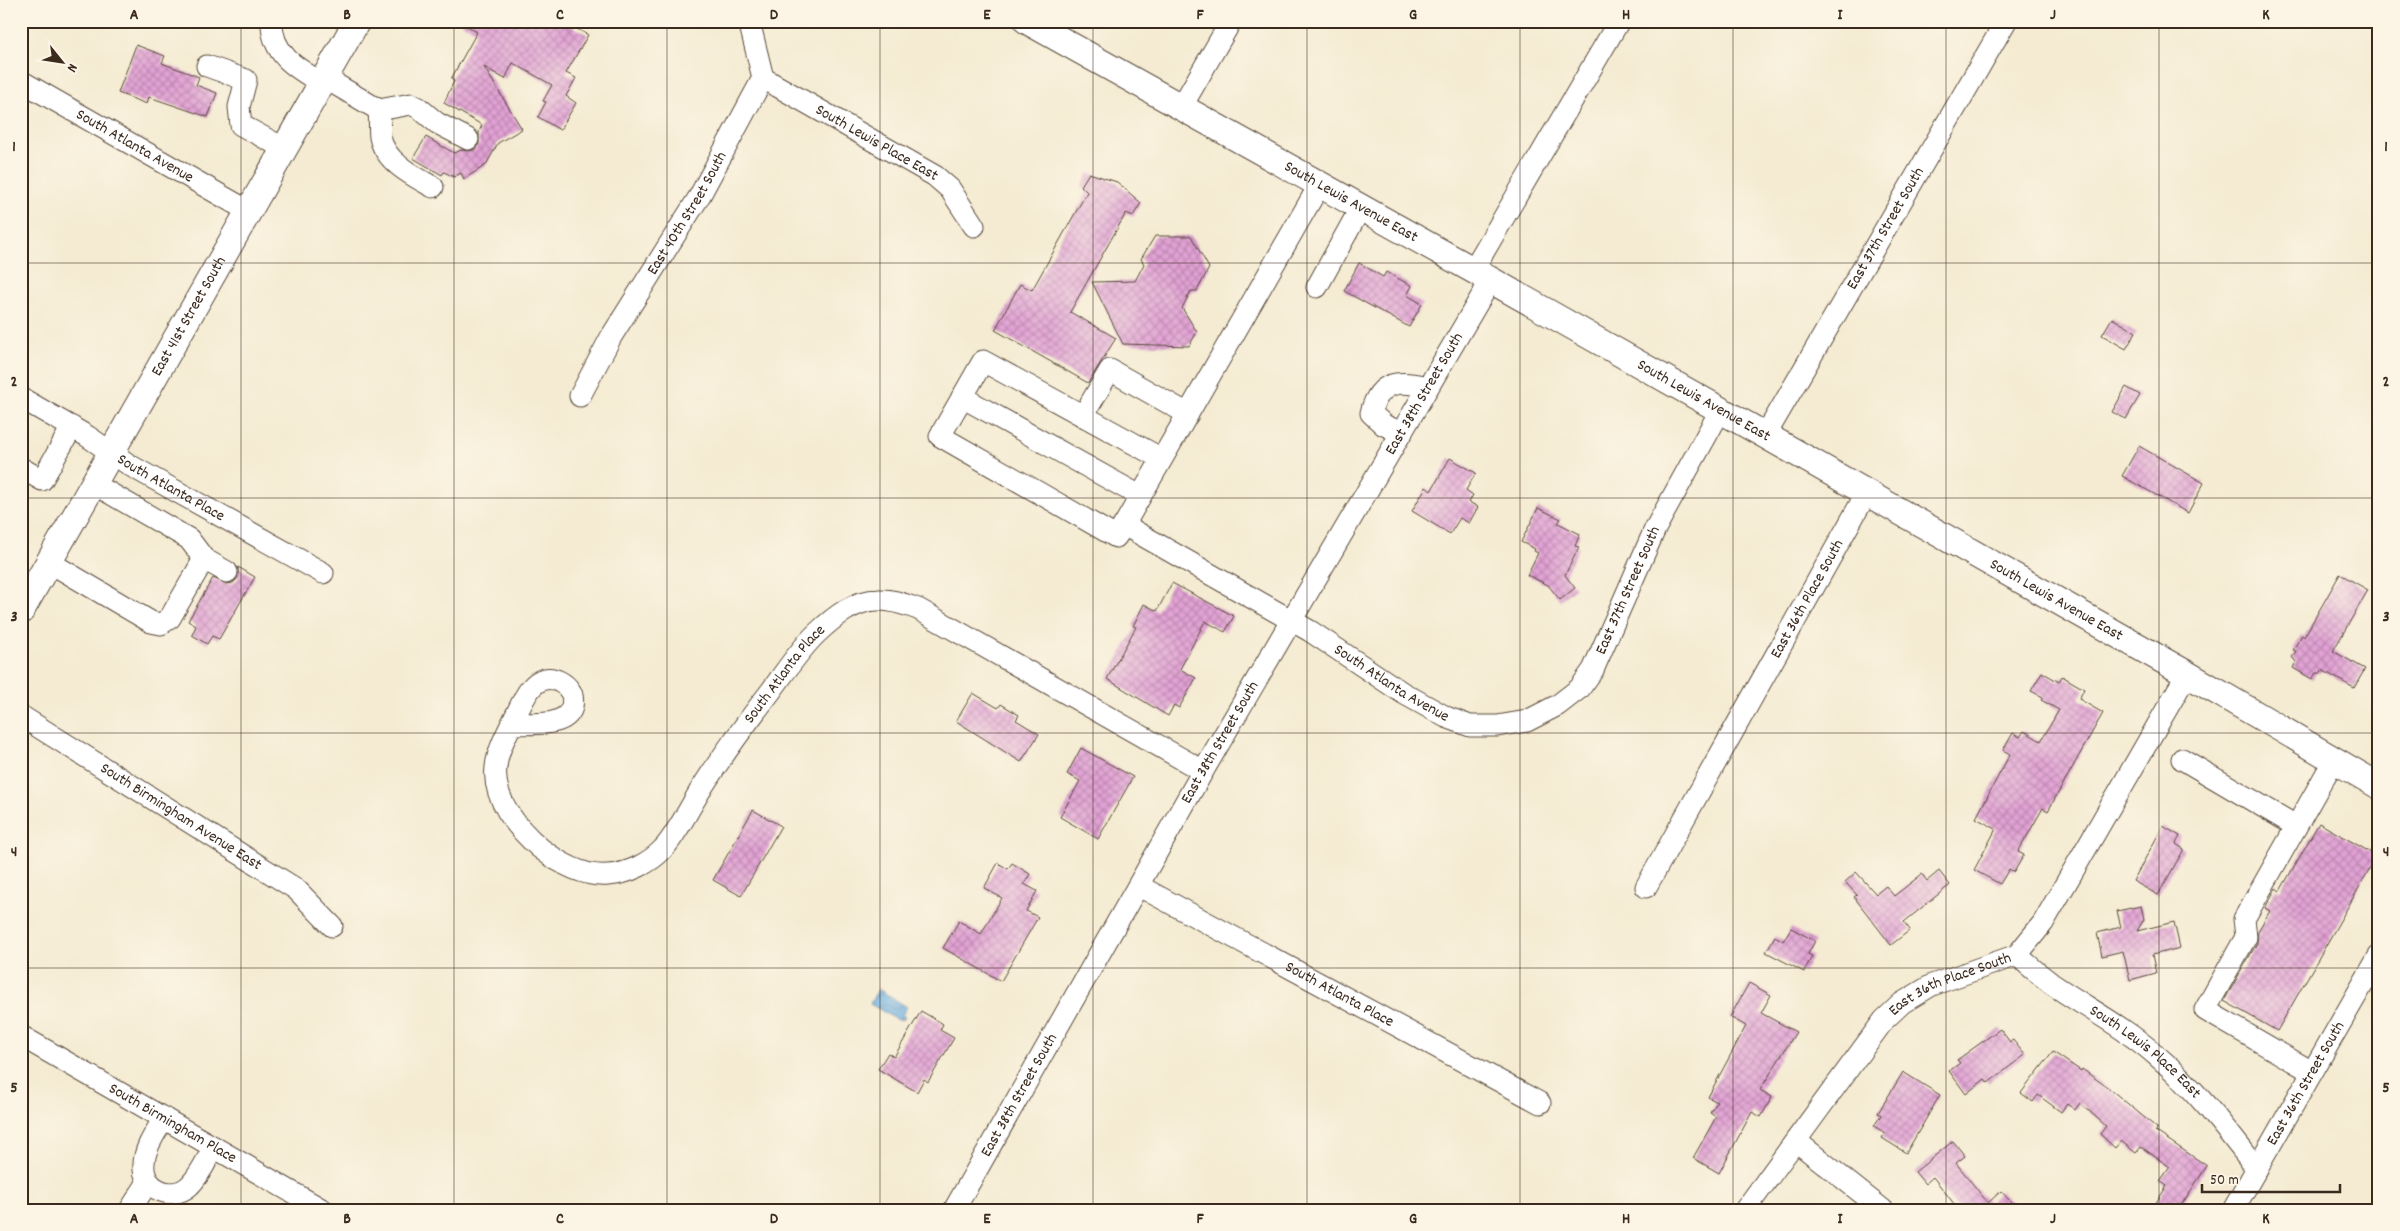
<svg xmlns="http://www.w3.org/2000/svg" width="2400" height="1231" font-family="Dekko,sans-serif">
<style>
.water{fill:url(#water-waves);stroke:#536c7f}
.building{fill:url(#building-cross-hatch)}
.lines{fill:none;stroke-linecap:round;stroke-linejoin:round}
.minor-casing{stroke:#574739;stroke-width:23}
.major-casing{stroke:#574739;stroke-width:28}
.minor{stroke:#fff;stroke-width:21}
.major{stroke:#fff;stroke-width:26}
.grid{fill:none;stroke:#3b2a1e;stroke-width:1;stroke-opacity:0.55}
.labels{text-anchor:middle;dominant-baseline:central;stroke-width:4.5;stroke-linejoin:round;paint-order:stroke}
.street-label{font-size:16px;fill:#3b2a1e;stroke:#fcf5e5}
.neatline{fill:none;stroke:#3b2a1e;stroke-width:2}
.grid-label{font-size:16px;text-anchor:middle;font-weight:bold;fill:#3b2a1e}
</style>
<defs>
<pattern id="water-waves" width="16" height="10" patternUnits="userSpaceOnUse" patternTransform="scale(1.25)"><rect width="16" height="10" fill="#6bafe0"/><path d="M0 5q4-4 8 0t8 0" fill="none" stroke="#598fb5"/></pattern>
<pattern id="building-cross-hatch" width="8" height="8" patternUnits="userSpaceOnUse" patternTransform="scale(1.25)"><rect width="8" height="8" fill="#e2a2d5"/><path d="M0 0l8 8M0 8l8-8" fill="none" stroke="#b884ac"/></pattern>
</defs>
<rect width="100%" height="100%" fill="#fcf5e5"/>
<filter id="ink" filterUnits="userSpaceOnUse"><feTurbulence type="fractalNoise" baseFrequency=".02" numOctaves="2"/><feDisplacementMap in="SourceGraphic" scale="10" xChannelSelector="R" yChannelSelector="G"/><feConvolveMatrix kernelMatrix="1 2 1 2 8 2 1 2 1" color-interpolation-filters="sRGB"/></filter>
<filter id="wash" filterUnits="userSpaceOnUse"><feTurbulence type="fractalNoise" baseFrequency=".0096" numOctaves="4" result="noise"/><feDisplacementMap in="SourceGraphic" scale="20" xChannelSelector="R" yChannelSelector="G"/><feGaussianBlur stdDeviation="1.12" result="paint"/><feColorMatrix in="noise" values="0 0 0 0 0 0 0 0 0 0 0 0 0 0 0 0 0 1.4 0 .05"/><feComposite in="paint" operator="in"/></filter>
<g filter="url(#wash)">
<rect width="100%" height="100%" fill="#f4ebd2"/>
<path class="water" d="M878,989L907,1007L902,1015L905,1017L903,1020L900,1019L899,1021L870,1004Z"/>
<g id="blocks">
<g class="building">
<path d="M459,21H563L588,35L566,73L576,78L566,96L576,103L560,130L538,117L546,102L543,101L552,85L513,63L505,79L484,67L522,129L498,143L486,165L464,179L461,173L454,177L444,172L442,175L413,158L426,137L454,153L461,150L468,151L474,150L479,144V132L482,125L444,103L454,81L451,79L477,32Z"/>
<path d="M136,45L165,56L162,63L199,77L196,85L217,93L208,117L149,97L147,104L118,93Z"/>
<path d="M1089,173L1117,182L1141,203L1133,216L1126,213L1070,312L1116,338L1088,383L995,330L1020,284L1032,290L1087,192L1081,186Z"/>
<path d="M1155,236H1191L1209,268L1197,291H1191L1182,308L1197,332L1189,346L1123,344L1092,282L1135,281L1144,264L1141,259Z"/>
<path d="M1359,263L1383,277L1386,272L1412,286L1407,295L1422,304L1409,327L1344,291Z"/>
<path d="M2112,318L2136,332L2126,349L2102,335Z"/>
<path d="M2126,387L2140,395L2126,419L2112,412Z"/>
<path d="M2139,446L2204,483L2188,513L2122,476Z"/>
<path d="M1450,458L1476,473L1466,490L1473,495L1469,502L1478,507L1469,523L1460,518L1450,534L1412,511L1426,487L1431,491Z"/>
<path d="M1538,508L1561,519L1558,523L1580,534L1575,546L1579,547L1565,575L1575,588L1560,600L1548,585L1527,575L1538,553L1534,551L1535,549L1521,542Z"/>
<path d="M238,567L255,577L219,639L212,636L207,644L192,635L196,626L188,621L213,578L227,584L233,583L238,578Z"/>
<path d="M2340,574L2368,590L2333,651L2365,669L2354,688L2322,670L2321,673H2316L2312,679L2293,668L2296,662L2292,657L2296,651L2293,650L2302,635L2304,637Z"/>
<path d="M1172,583L1234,616L1225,632L1205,621L1180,669L1196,678L1179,708L1174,705L1168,716L1107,679L1136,627L1133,626L1144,604L1157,611Z"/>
<path d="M2042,672L2059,682L2062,676L2084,689L2079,699L2103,713L2048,811L2043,808L2018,852L2024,855L2014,872L2009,869L2000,884L1974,870L1996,829L1976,818L2010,754L2003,750L2013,733L2020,737L2024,731L2041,741L2059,710L2041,700L2043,697L2031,691Z"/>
<path d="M973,693L998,708L1001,704L1019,715L1016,720L1039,734L1021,762L956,721Z"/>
<path d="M1081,748L1133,777L1098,839L1060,817L1080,781L1067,774Z"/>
<path d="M753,810L781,826L741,896L713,880Z"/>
<path d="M2319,823L2377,856L2277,1031L2224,1001L2257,943L2258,931L2270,911L2265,908L2276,888L2280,891Z"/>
<path d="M2163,826L2180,836L2176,844L2184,849L2158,895L2133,881Z"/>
<path d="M998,863L1008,869L1012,863L1030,874L1024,884L1037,891L1026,911L1038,917L1001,981L943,948L959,921L981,934L1002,898L984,888Z"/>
<path d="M1939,871L1950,885L1904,922L1910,930L1891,945L1854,897L1857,895L1845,882L1856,872L1876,894L1886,886L1894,896L1922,874L1927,881Z"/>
<path d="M2141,906L2144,919L2137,931L2174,922L2180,948L2152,955L2156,973L2130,980L2123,951L2102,956L2097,933L2121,927L2117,911Z"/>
<path d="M1791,928L1815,941L1808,954L1812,956L1804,972L1766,952L1775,936L1783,941Z"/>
<path d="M1749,983L1771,995L1761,1013L1796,1032L1760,1090L1772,1097L1761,1117L1752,1112L1719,1173L1693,1158L1716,1117L1710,1113L1717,1102L1708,1097L1746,1026L1730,1017Z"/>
<path d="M921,1011L943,1024L940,1030L954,1038L928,1082L924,1079L917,1092L878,1069L888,1053L894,1057Z"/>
<path d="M2000,1029L2010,1042L2013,1040L2025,1055L1988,1083L1985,1079L1966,1094L1949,1071L1960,1063L1957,1060Z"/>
<path d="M2053,1052L2081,1071L2082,1069L2110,1089L2157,1128L2155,1131L2207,1166L2178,1210H2151L2167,1186L2160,1181L2170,1167L2141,1147L2136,1153L2121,1141L2115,1148L2100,1134L2106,1126L2080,1103L2075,1110L2067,1104L2061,1112L2038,1095L2033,1102L2021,1093Z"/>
<path d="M1903,1072L1940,1095L1906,1153L1882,1138L1885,1133L1874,1126L1881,1115L1878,1113Z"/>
<path d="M1953,1141L1965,1156L1956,1163L1988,1203L2001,1191L2018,1210H1959L1933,1177L1925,1184L1915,1172Z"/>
</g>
</g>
</g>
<g filter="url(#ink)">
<use href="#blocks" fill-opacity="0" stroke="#574739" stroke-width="1"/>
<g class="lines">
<defs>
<g id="minor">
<path d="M272,21C271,54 297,69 322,83"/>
<path d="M207,66L246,80L239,107L241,125L285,149"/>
<path d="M325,78L379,110L411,104L419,108L437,123L468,139"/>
<path id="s1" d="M763,78L935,176L950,189L974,226"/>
<path id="s2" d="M21,81L250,212"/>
<path d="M1182,106L1231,21"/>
<path d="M379,110C380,119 379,129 380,137C385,162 413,176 433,187"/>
<path d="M1473,270L1619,21"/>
<path d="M1317,287L1361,207"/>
<path id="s3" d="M580,396L611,337L699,197L763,78L749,21"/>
<path d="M962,397L1140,496"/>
<path id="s4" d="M21,398L87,436L131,466L323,573"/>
<path d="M1083,416L1110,370L1188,414"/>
<path d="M1402,433L1384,425L1371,413C1379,380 1399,380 1428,387"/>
<path id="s5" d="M1765,436L2006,21"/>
<path d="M1162,459L983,361L940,436L1116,537L1124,525L1320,184"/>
<path d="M21,468L42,480L72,427"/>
<path d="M94,484L189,539L204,559L227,572"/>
<path id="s6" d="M1124,525L1310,631L1403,693L1446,717L1470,726H1497L1527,721L1558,705L1580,688L1593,670L1655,529L1720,411"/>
<path d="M49,562L151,622L161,624L170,618L204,559"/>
<path id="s7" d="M21,716L296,889L332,926"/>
<path id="s8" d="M512,724C530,723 566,728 572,707C573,701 573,695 570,691C565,683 554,677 545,679C530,682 523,701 517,713C509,730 498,748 496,767C492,799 518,829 540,848C558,862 584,877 608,875C628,874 650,863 663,849C676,836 692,803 703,786C724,753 747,722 771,691C785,672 800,649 817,633C834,617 855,600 878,600C892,599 906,605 918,609L1203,771"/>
<path d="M2182,759L2296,826"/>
<path id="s9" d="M1139,886L1540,1103"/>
<path id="s10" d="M1646,887L1866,494"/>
<path id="s11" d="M2017,955C2028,965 2040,975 2052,984C2087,1008 2124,1027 2156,1055C2195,1088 2226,1129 2257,1169"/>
<path id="s12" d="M21,1036L323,1210"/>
<path d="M2312,1072L2205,1010L2246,937L2244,919L2334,760"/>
<path d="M164,1118C156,1132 145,1147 144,1163C141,1188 171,1202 189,1186C200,1176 207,1159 214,1147"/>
<path d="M1796,1141L1883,1210"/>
<path d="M130,1210L148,1182"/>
<path id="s13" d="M954,1210L1203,771L1491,280"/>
<path id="s14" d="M1745,1210L1884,1020L1902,1003L1932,985L2017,955L2043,923L2187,674"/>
<path id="s15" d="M2233,1210L2379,956"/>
</g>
<g id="major">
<path id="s16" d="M1027,21L1473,270L2187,674L2379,786"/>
<path id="s17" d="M21,611L357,21"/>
</g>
</defs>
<use href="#minor" class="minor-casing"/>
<use href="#major" class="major-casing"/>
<use href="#minor" class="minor"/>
<use href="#major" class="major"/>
</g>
</g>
<path class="grid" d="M241,21V1210M454,21V1210M667,21V1210M880,21V1210M1093,21V1210M1307,21V1210M1520,21V1210M1733,21V1210M1946,21V1210M2159,21V1210M21,263H2379M21,498H2379M21,733H2379M21,968H2379"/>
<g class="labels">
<g class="street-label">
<text stroke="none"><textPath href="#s1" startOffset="131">South Lewis Place East</textPath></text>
<text stroke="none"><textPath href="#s2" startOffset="131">South Atlanta Avenue</textPath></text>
<text stroke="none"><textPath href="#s16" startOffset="371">South Lewis Avenue East</textPath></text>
<text stroke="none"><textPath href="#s3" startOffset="212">East 40th Street South</textPath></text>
<text stroke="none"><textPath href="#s5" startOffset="240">East 37th Street South</textPath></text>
<text stroke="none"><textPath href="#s17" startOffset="339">East 41st Street South</textPath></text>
<text stroke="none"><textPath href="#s13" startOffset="942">East 38th Street South</textPath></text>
<text stroke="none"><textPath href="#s16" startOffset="776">South Lewis Avenue East</textPath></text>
<text stroke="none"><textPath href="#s4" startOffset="175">South Atlanta Place</textPath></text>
<text stroke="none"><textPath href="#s6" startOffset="630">East 37th Street South</textPath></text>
<text stroke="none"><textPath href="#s10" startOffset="330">East 36th Place South</textPath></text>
<text stroke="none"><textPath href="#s16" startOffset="1181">South Lewis Avenue East</textPath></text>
<text stroke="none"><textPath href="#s8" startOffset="662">South Atlanta Place</textPath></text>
<text stroke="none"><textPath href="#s6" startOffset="311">South Atlanta Avenue</textPath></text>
<text stroke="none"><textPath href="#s13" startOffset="538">East 38th Street South</textPath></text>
<text stroke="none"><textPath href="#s7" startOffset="189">South Birmingham Avenue East</textPath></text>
<text stroke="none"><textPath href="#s14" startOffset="312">East 36th Place South</textPath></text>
<text stroke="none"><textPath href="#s9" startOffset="228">South Atlanta Place</textPath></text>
<text stroke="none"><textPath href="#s11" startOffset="161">South Lewis Place East</textPath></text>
<text stroke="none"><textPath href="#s15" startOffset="146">East 36th Street South</textPath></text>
<text stroke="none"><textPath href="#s13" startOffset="132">East 38th Street South</textPath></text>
<text stroke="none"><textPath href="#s12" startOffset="175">South Birmingham Place</textPath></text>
</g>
</g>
<rect width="2400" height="1231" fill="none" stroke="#fcf5e5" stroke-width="55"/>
<g transform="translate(62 62) rotate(120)" stroke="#fcf5e5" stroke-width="4" paint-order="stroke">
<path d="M0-4L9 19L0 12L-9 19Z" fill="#3b2a1e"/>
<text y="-8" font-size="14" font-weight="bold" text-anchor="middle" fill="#3b2a1e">N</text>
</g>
<path d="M2202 1184v8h138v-8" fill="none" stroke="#3b2a1e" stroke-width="2.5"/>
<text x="2210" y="1184" font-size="15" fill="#3b2a1e" stroke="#fcf5e5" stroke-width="4" paint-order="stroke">50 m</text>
<rect x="28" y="28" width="2344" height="1176" class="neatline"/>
<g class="grid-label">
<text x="134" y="19">A</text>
<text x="347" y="19">B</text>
<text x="560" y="19">C</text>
<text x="774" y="19">D</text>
<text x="987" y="19">E</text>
<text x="1200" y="19">F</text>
<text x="1413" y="19">G</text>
<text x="1626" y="19">H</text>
<text x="1840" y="19">I</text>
<text x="2053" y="19">J</text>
<text x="2266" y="19">K</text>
<text x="14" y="151">1</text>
<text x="2386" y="151">1</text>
<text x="14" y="386">2</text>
<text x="2386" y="386">2</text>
<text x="14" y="621">3</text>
<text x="2386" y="621">3</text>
<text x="14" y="856">4</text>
<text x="2386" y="856">4</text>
<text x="14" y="1092">5</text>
<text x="2386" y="1092">5</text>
<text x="134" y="1223">A</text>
<text x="347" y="1223">B</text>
<text x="560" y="1223">C</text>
<text x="774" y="1223">D</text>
<text x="987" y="1223">E</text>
<text x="1200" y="1223">F</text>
<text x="1413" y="1223">G</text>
<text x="1626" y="1223">H</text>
<text x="1840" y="1223">I</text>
<text x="2053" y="1223">J</text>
<text x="2266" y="1223">K</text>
</g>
</svg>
